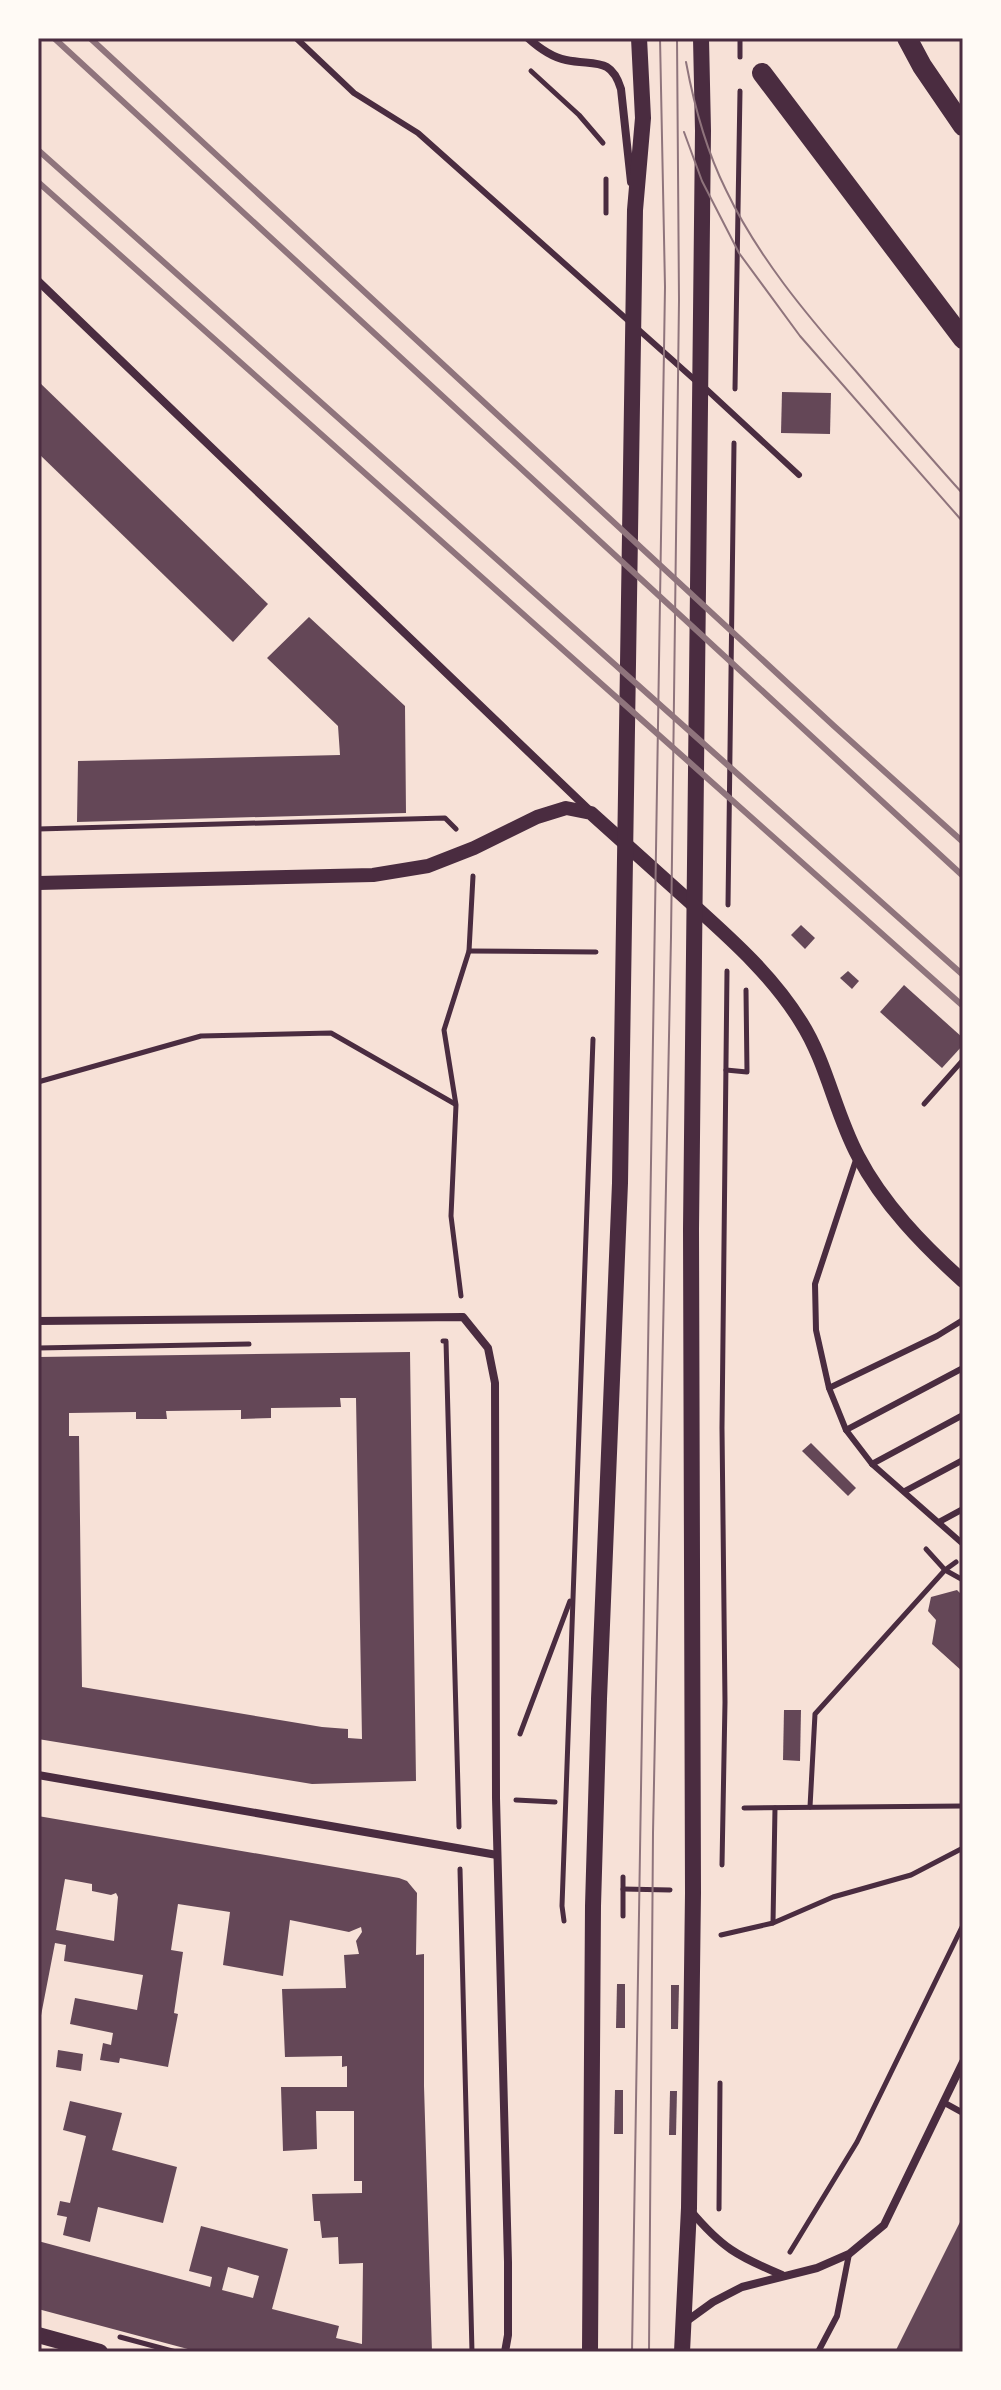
<svg xmlns="http://www.w3.org/2000/svg" width="1001" height="2390" font-family="Lato,sans-serif">
<style>
.building{fill:#644757;fill-rule:evenodd}
.lines{fill:none;stroke-linecap:round;stroke-linejoin:round}
.path{stroke:#4a2c40;stroke-width:5}
.service{stroke:#4a2c40;stroke-width:6}
.minor{stroke:#4a2c40;stroke-width:8}
.tertiary{stroke:#4a2c40;stroke-width:14}
.secondary{stroke:#4a2c40;stroke-width:16}
.primary{stroke:#4a2c40;stroke-width:20}
.tram{stroke:#8f747c;stroke-width:2}
.rail{stroke:#8f747c;stroke-width:6}
.neatline{fill:none;stroke:#4a2c40;stroke-width:3}
</style>
<rect width="100%" height="100%" fill="#f7e1d7"/>
<g class="building">
<path d="M38,381L268,604L233,642L38,453Z"/>
<path d="M782,392L831,393L830,434L781,433Z"/>
<path d="M309,617L405,706L406,813L77,822L78,761L340,755L338,726L267,658Z"/>
<path d="M801,925L815,938L805,949L791,935Z"/>
<path d="M848,971L859,981L852,989L840,978Z"/>
<path d="M904,985L963,1038V1045L942,1068L880,1012Z"/>
<path d="M410,1352L416,1781L312,1784L38,1739V1357ZM340,1398H356L362,1739L348,1738V1729L322,1727L82,1687L79,1436H69V1413L136,1412V1419H167L166,1411L241,1410V1419L271,1418V1408L341,1407Z"/>
<path d="M811,1443L856,1488L848,1496L802,1451Z"/>
<path d="M957,1590L963,1596V1672L932,1644L936,1620L928,1611L931,1597Z"/>
<path d="M784,1710H801L800,1761L783,1760Z"/>
<path d="M38,1816L399,1878L407,1881L417,1893L416,1955L424,1954V2086L432,2352H199L38,2309V2241L210,2287L212,2277L189,2271L201,2226L288,2249L272,2309L339,2326L336,2338L362,2344L363,2263L339,2264L338,2237L322,2238L320,2221H314L312,2194L362,2193V2181H354V2111H316L317,2149L283,2151L281,2087H347V2066L342,2067V2056L285,2057L282,1989L346,1988L344,1955L359,1954L356,1941L362,1932L361,1927L349,1932L290,1920L283,1976L223,1965L230,1912L178,1904L171,1950L183,1952L174,2013L178,2014L168,2067L120,2058L119,2063L100,2060L103,2043L111,2045L113,2033L70,2024L75,1998L137,2010L143,1975L64,1961L66,1945L55,1943L38,2031ZM65,1879L92,1884V1891L111,1895L116,1893L118,1897L114,1941L56,1930ZM228,2267L259,2276L253,2298L222,2290Z"/>
<path d="M617,1984H625V2028H616Z"/>
<path d="M671,1985H679L678,2029H671Z"/>
<path d="M58,2050L83,2054L81,2071L56,2067Z"/>
<path d="M615,2090H623V2134H614Z"/>
<path d="M670,2091H677L676,2135H669Z"/>
<path d="M70,2101L122,2113L112,2150L177,2167L163,2223L98,2207L90,2242L63,2235L67,2217L57,2215L60,2201L70,2203L86,2136L63,2130Z"/>
<path d="M963,2216V2352H895Z"/>
</g>
<g class="lines">
<g class="path">
<path d="M740,57V38"/>
<path d="M531,71L579,115L603,143"/>
<path d="M606,213V179"/>
<path d="M735,389L740,91"/>
<path d="M38,829L445,818L456,829"/>
<path d="M728,905L734,443"/>
<path d="M469,951L596,952"/>
<path d="M726,1070L747,1072L746,990"/>
<path d="M38,1082L201,1036L331,1033L455,1104"/>
<path d="M924,1104L963,1060"/>
<path d="M461,1296L451,1216L456,1105L444,1030L469,951L473,876"/>
<path d="M443,1341H446L459,1827"/>
<path d="M38,1348L249,1344"/>
<path d="M926,1549L945,1570L963,1580"/>
<path d="M520,1734L570,1601"/>
<path d="M516,1800L555,1802"/>
<path d="M810,1807L815,1714L945,1570L956,1562"/>
<path d="M744,1808L963,1806"/>
<path d="M722,1865L725,1702L722,1428L727,971"/>
<path d="M460,1869L472,2352"/>
<path d="M623,1889L670,1890"/>
<path d="M623,1916V1877"/>
<path d="M564,1921L562,1906L593,1039"/>
<path d="M773,1923L775,1808"/>
<path d="M721,1935L773,1923L833,1897L911,1875L963,1848"/>
<path d="M719,2209L720,2083"/>
<path d="M790,2252L857,2142L963,1925"/>
<path d="M120,2337L176,2352"/>
</g>
<g class="service">
<path d="M296,38L354,93L418,133L696,381"/>
<path d="M705,388L799,475"/>
<path d="M856,1160L815,1284L816,1330L829,1388L846,1430L872,1464L963,1544"/>
<path d="M829,1388L937,1336L963,1320"/>
<path d="M846,1430L963,1368"/>
<path d="M872,1464L963,1415"/>
<path d="M905,1491L963,1460"/>
<path d="M939,1522L963,1509"/>
<path d="M943,2102L963,2113"/>
<path d="M818,2352L837,2316L849,2254"/>
</g>
<g class="minor">
<path d="M528,38C539,48 551,57 566,60C594,66 611,56 621,89L631,182"/>
<path d="M38,281L588,809"/>
<path d="M38,1321L463,1317L488,1348L495,1383L496,1798L508,2262V2335L505,2352"/>
<path d="M38,1775L497,1855"/>
<path d="M690,2210C722,2248 737,2256 782,2275"/>
<path d="M684,2323L713,2302L742,2287L817,2268L849,2254L884,2225L963,2062"/>
</g>
<path class="tertiary" d="M38,883L373,875L428,866L474,848L537,817L566,808L591,813C624,843 657,872 690,902C731,939 772,975 801,1022C827,1063 835,1113 858,1156C883,1204 923,1245 963,1281"/>
<g class="secondary">
<path d="M38,2335L100,2352"/>
<path d="M590,2352L593,1906L599,1699L620,1183L635,210L643,118L639,38"/>
<path d="M682,2352L689,2208L693,1893L691,1229L703,131L701,38"/>
</g>
<g class="primary">
<path d="M907,38L922,66L963,126"/>
<path d="M762,73L963,339"/>
</g>
<g class="tram">
<path d="M686,62C694,105 706,150 726,190C758,257 806,314 854,369C890,411 926,453 963,494"/>
<path d="M684,132L702,181L739,253L800,336L963,522"/>
<path d="M632,2352L665,287L660,38"/>
<path d="M649,2352L653,1833L671,937L679,300L677,38"/>
</g>
<g class="rail">
<path d="M54,38L963,876"/>
<path d="M90,38L834,726L963,842"/>
<path d="M38,150L963,975"/>
<path d="M38,182L963,1006"/>
</g>
</g>
<rect width="1001" height="2390" fill="none" stroke="#fffaf5" stroke-width="80"/>
<rect x="40" y="40" width="921" height="2310" class="neatline"/>
</svg>
